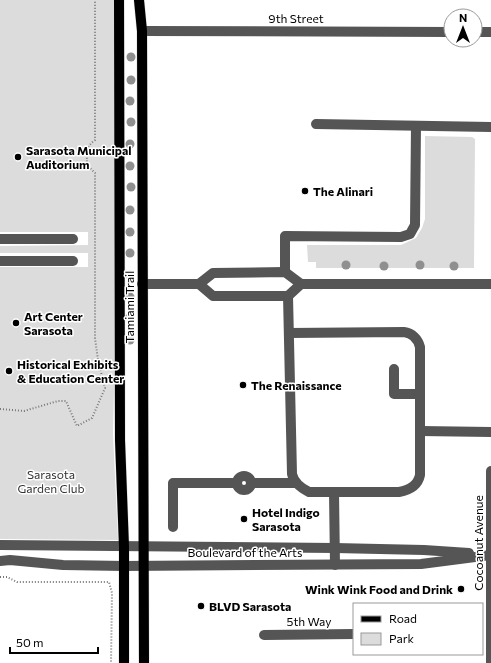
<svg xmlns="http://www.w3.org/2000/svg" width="491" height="663" font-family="Commissioner,sans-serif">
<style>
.green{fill:#dcdcdc}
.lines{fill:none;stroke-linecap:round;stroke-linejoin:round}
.major-casing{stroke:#dbdbdb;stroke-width:11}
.path{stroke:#777;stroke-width:2;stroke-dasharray:1 2;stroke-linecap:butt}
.minor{stroke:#555;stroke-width:10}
.major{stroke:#000;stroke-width:10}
.tree{fill:#8f8f8f}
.poi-dot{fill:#000;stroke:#fff;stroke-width:1.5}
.labels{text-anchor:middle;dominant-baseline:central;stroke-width:3;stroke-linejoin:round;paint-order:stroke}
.street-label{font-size:12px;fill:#000;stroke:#fff}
.poi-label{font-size:12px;font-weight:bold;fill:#000;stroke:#fff;text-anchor:start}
.park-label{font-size:12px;fill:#333;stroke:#fff}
</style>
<rect width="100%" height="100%" fill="#fff"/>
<g class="green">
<path d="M0,0H117L118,208L113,434L118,540L0,539V267H88V253H0V246L88,245V232H0Z"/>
<path d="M425,136L472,137L475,139L474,268H316V262H308L307,245H401L416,238L422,228L425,219Z"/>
</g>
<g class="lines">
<defs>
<g id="major">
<path d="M119,0L120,440L124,547V663"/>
<path d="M139,0L142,31L144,663"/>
</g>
</defs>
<use href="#major" class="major-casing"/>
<g class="path">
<path d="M0,409L24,411L58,401H66L77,426L92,418L105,388L98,360L95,338V173L87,165C87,152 85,148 95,140V0"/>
<path d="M0,577H7L17,582H109L112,593L111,663"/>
</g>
<g class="minor">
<path d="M142,31L451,32"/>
<path d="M475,32H491"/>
<path d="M316,124L491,127"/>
<path d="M0,239H73"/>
<path d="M0,261H73"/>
<path d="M285,272V236L401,237L410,234L415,225L416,126"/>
<path d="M142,284H199L213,273L285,272L301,284H491"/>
<path d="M199,284L213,296H288L301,284"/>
<path d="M288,296L292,474C294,483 301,488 309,492H399C410,490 418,485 420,475V347C418,339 412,333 404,332L289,333"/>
<path d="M394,369V394H420"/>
<path d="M420,431L491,432"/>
<circle cx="244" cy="483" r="7"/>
<path d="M251,483H296"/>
<path d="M334,492L335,565"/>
<path d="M173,527V483H236"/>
<path d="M0,545L335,548L424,550L469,553"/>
<path d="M0,561L10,560L63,565L124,566L421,564L491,555"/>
<path d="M264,635L354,634"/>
<path d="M491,663V471"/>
</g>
<use href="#major" class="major"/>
</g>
<g class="tree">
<circle cx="131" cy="57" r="4.5"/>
<circle cx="131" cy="80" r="4.5"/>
<circle cx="130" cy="101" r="4.5"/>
<circle cx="131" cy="122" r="4.5"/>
<circle cx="130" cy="144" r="4.5"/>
<circle cx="130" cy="166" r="4.5"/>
<circle cx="131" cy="187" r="4.5"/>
<circle cx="130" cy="210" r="4.5"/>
<circle cx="130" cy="232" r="4.5"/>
<circle cx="130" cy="253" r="4.5"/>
<circle cx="346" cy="265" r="4.5"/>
<circle cx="420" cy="265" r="4.5"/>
<circle cx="384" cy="266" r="4.5"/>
<circle cx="454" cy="266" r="4.5"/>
<circle cx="130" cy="275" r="4.5"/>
<circle cx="130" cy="297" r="4.5"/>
<circle cx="130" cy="317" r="4.5"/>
<circle cx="130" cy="340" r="4.5"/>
</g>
<g class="poi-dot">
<circle cx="18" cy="157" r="4"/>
<circle cx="305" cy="191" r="4"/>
<circle cx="16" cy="323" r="4"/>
<circle cx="9" cy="371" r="4"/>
<circle cx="243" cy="385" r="4"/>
<circle cx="244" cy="519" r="4"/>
<circle cx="461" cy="589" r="4"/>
<circle cx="201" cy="606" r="4"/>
</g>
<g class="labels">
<g class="street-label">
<text x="296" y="18">9th Street</text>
<text transform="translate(129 307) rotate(-90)">Tamiami Trail</text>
<text transform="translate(478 543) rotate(-90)">Cocoanut Avenue</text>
<text x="245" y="552">Boulevard of the Arts</text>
<text x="309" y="621">5th Way</text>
</g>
<g class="poi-label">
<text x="26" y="150">Sarasota Municipal<tspan x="26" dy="14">Auditorium</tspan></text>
<text x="313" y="191">The Alinari</text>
<text x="24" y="316">Art Center<tspan x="24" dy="14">Sarasota</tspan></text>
<text x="17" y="364">Historical Exhibits<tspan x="17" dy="14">&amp; Education Center</tspan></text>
<text x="251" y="385">The Renaissance</text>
<text x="252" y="512">Hotel Indigo<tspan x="252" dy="14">Sarasota</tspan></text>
<text x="453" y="589" text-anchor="end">Wink Wink Food and Drink</text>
<text x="209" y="606">BLVD Sarasota</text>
</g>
<g class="park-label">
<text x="51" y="474">Sarasota<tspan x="51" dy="14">Garden Club</tspan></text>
</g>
</g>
<rect x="353" y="603" width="130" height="52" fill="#ffffff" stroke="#999999"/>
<rect x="361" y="616" width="20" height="6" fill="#000000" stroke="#999999"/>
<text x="389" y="623" font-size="12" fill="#000000">Road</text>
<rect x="361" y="633" width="20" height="12" fill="#dcdcdc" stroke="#999999"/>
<text x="389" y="643" font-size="12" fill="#000000">Park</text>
<g transform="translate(463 28)"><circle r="19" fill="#ffffff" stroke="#999999"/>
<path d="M0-3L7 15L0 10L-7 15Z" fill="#000000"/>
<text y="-6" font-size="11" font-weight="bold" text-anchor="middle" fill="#000000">N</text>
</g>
<path d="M10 647v6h88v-6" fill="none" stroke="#000000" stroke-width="2"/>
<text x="16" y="647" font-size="12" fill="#000000" stroke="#ffffff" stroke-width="3" paint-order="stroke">50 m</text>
</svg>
